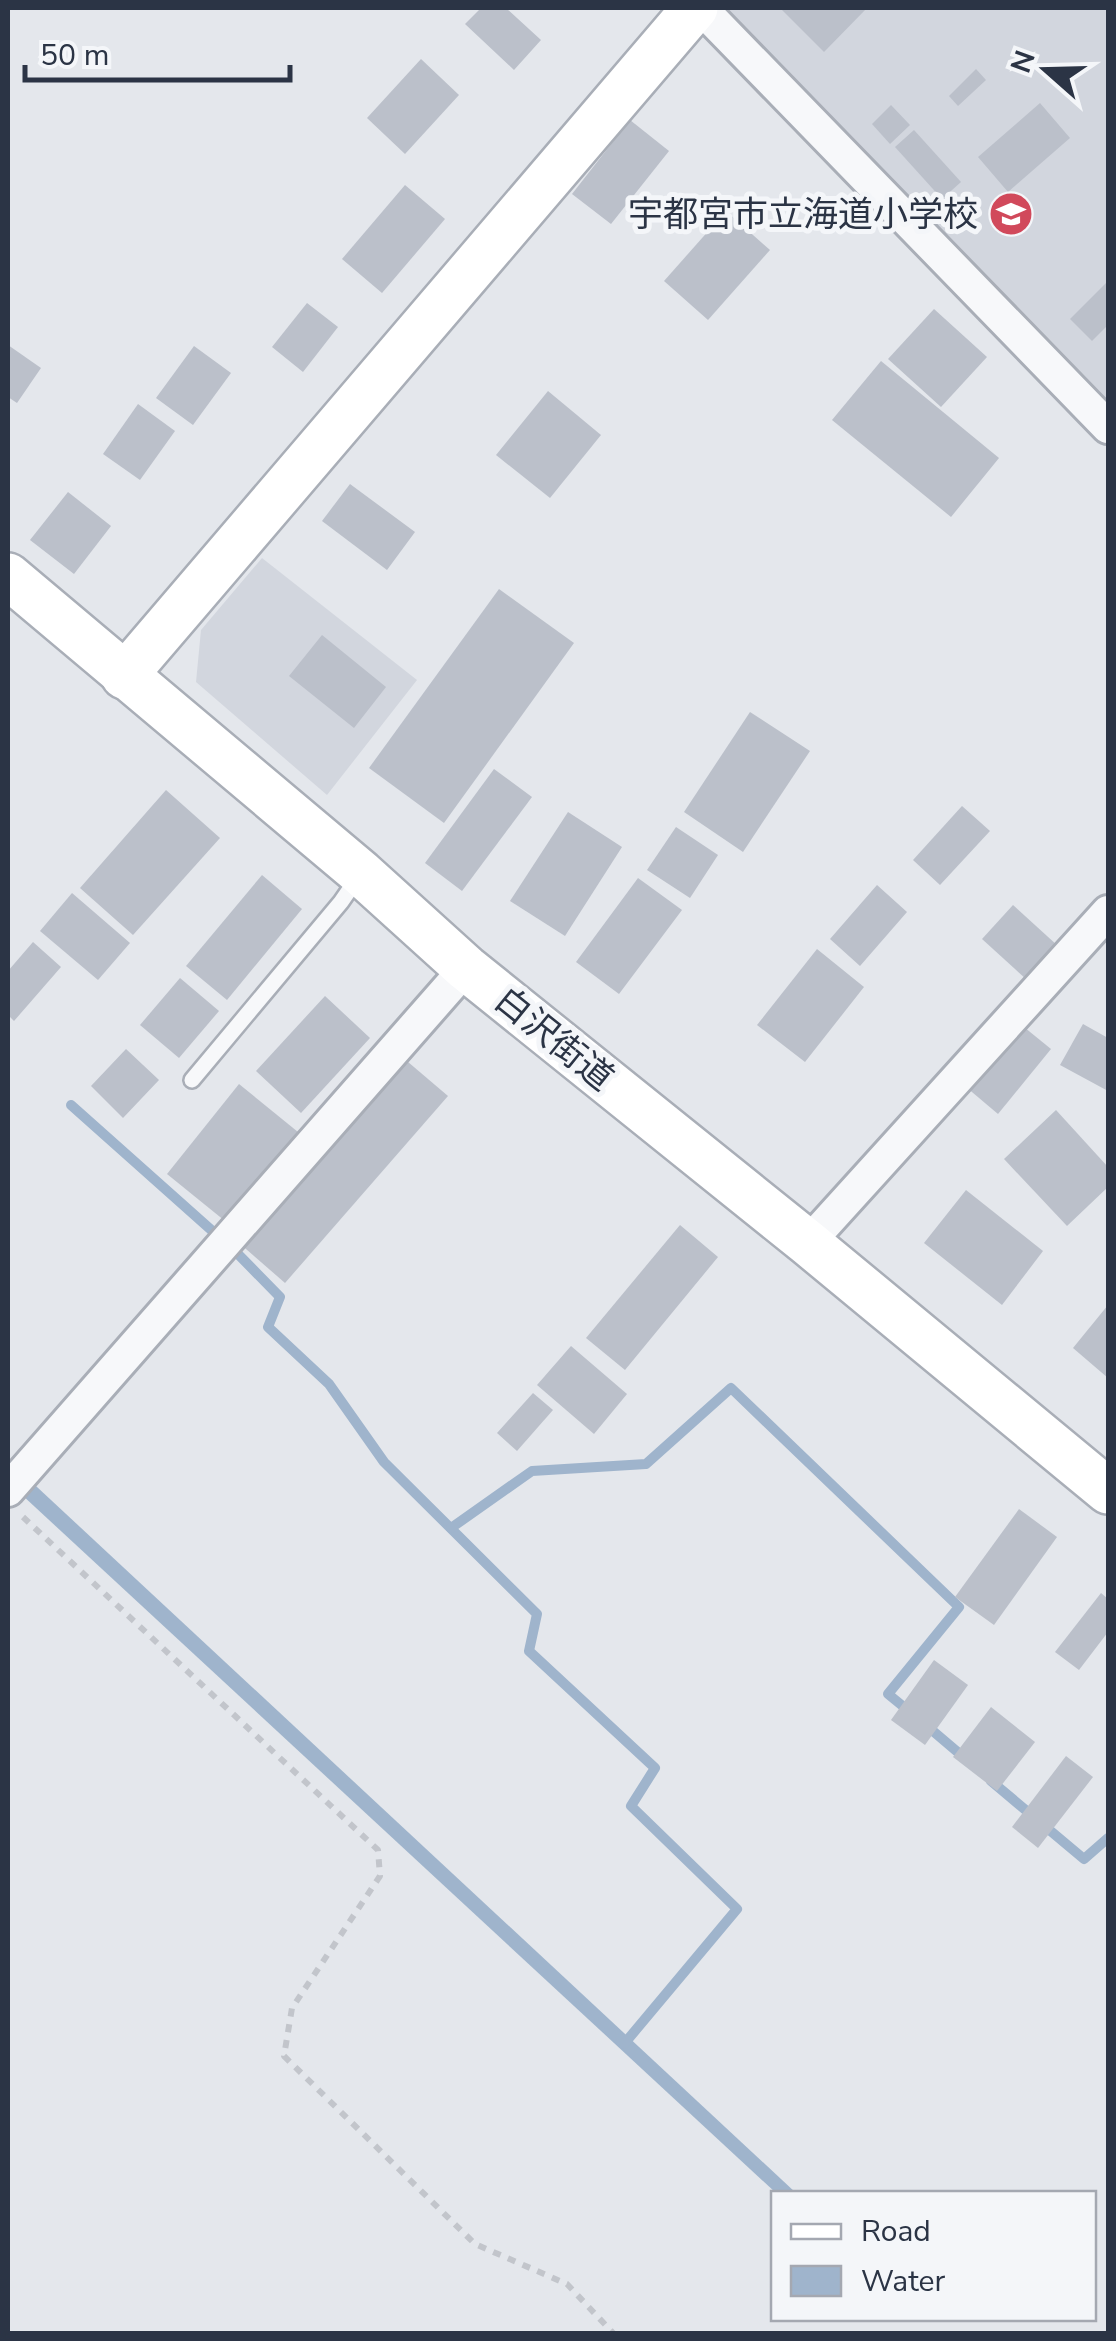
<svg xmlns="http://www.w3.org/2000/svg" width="1116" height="2341" font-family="'Nunito Sans','Noto Sans JP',sans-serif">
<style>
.built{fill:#d2d6de}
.water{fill:#9fb4cc}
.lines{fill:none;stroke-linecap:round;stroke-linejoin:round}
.stream{stroke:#9fb4cc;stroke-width:10}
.building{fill:#bbc0ca}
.lane-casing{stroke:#a9aeb7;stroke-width:20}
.street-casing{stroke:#a9aeb7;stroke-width:38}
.secondary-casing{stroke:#a9aeb7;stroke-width:50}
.path{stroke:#c2c5cb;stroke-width:6;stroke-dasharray:8 8;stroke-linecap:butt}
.lane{stroke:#f7f8fa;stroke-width:15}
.street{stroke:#f7f8fa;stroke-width:32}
.secondary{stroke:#fff;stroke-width:45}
.labels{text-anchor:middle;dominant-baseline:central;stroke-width:10;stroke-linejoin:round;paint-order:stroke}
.poi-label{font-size:35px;fill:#2b3445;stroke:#f4f6f9;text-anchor:end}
.street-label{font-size:35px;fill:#2b3445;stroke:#f4f6f9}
</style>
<rect width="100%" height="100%" fill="#e4e7ec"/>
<g class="built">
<path d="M718,8H1108V420Z"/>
<path d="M262,558L417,680L327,795L196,682L201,630Z"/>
</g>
<path class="water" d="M8,1460L796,2193H776L8,1482Z"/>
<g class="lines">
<g class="stream">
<path d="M71,1105L218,1236"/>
<path d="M232,1248L280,1297L268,1327L329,1384L384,1462L537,1614L529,1651L655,1768L631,1806L737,1909L624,2044"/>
<path d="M451,1528L532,1471L646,1464L731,1388L959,1607L888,1694L910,1712"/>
<path d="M927,1726L967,1760"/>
<path d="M991,1781L1084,1859L1108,1838"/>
</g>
</g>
<g class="building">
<path d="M481,8L486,10L488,8H506L541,40L514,70L465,24Z"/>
<path d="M780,8H867L824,52Z"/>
<path d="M421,59L459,95L405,154L367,118Z"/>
<path d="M976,69L986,80L958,106L949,96Z"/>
<path d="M1040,103L1070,138L1008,192L978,157Z"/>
<path d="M891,105L910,125L890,144L872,124Z"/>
<path d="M630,120L669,151L611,224L572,194Z"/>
<path d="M914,130L961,182L942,199L895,147Z"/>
<path d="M405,185L445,219L382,293L342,259Z"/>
<path d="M726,211L770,250L708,320L664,281Z"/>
<path d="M1108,281V325L1092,341L1070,319Z"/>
<path d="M307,303L338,327L303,372L272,347Z"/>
<path d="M934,309L987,357L941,407L888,359Z"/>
<path d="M8,345L41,368L17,403L8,397Z"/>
<path d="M194,346L231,373L193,425L156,398Z"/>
<path d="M881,361L999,458L951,517L832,420Z"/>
<path d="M548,391L601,435L550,498L496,455Z"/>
<path d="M138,404L175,431L140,480L103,454Z"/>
<path d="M350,484L415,532L387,570L322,521Z"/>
<path d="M68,492L111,526L74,574L30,540Z"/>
<path d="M499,589L574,643L444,823L369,768Z"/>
<path d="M322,635L386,687L354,728L289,676Z"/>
<path d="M750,712L810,751L743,852L684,812Z"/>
<path d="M494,769L532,797L462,891L425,863Z"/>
<path d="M166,790L220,838L133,935L80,888Z"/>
<path d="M962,806L990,831L940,885L913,860Z"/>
<path d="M568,812L622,847L565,936L510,901Z"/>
<path d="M676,827L718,855L690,898L647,870Z"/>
<path d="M262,875L302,909L227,1000L186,966Z"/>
<path d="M638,878L682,910L619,994L576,962Z"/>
<path d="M877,885L907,912L860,966L830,939Z"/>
<path d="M72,893L130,943L98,980L40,931Z"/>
<path d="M1013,905L1058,946L1027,980L982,939Z"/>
<path d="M33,942L61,967L14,1021L8,1015V971Z"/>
<path d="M817,949L864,987L805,1062L757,1025Z"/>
<path d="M180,978L219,1011L179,1058L140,1025Z"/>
<path d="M325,996L370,1038L301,1113L256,1071Z"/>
<path d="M1019,1023L1051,1049L998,1114L966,1087Z"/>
<path d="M1083,1024L1108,1038V1091L1060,1065Z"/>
<path d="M126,1049L159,1080L123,1118L91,1086Z"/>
<path d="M401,1056L448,1096L285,1283L238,1242Z"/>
<path d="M239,1084L298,1132L225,1221L167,1174Z"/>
<path d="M1056,1110L1108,1167V1187L1067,1226L1004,1159Z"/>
<path d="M966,1190L1043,1251L1002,1305L924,1243Z"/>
<path d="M680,1225L718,1257L625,1370L586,1338Z"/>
<path d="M1108,1305V1378L1073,1348Z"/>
<path d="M571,1346L627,1394L594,1434L537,1385Z"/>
<path d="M533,1393L553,1410L517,1451L497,1433Z"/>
<path d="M1019,1509L1057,1537L994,1625L955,1597Z"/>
<path d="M1101,1593L1108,1599V1632L1079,1670L1055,1652Z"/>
<path d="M934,1660L968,1685L925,1745L891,1720Z"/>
<path d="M991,1707L1035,1742L997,1791L953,1757Z"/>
<path d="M1066,1756L1093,1777L1038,1848L1012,1827Z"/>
</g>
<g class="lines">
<defs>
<path id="lane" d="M192,1080L341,902L359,876"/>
<g id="street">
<path d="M701,8L1108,427"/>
<path d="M808,1243L1108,912"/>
<path d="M8,1490L466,968"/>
</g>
<g id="secondary">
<path d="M8,576L361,873L466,968L808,1243L1108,1491"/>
<path d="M124,676L695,8"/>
</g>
</defs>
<use href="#lane" class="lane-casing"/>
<use href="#street" class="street-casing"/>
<use href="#secondary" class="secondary-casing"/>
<path class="path" d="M23,1517L378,1850L380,1876L292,2008L284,2056L475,2244L567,2284L614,2334"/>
<use href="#lane" class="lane"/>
<use href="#street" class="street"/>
<use href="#secondary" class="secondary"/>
</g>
<defs>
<symbol id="school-disc" viewBox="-11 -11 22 22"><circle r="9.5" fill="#d1495b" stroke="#f4f6f9"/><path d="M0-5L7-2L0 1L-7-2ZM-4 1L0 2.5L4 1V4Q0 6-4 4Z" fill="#fff"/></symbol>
</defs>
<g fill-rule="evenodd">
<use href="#school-disc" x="986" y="189" width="50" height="50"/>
</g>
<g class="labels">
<g class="poi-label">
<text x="978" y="214">宇都宮市立海道小学校</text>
</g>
<g class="street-label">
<text transform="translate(554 1039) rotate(39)">白沢街道</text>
</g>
</g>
<rect width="1116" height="2341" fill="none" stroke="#2b3445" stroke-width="20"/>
<rect x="771" y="2191" width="325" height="130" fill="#f4f6f9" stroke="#a4a8b1" stroke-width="2.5"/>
<rect x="791" y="2224" width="50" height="15" fill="#ffffff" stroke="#a4a8b1" stroke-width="2.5"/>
<text x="861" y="2241" font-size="30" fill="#2b3445">Road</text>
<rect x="791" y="2266" width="50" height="30" fill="#9fb4cc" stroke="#a4a8b1" stroke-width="2.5"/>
<text x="861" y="2291" font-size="30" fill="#2b3445">Water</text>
<g transform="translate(1046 70) rotate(290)" stroke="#f4f6f9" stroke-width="8" paint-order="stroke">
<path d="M0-8L18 38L0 25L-18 38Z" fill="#2b3445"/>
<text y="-15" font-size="28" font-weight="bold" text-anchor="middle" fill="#2b3445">N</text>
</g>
<path d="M25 65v15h265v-15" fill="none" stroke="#2b3445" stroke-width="5"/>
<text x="40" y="65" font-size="30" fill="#2b3445" stroke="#f4f6f9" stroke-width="8" paint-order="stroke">50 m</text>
</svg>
